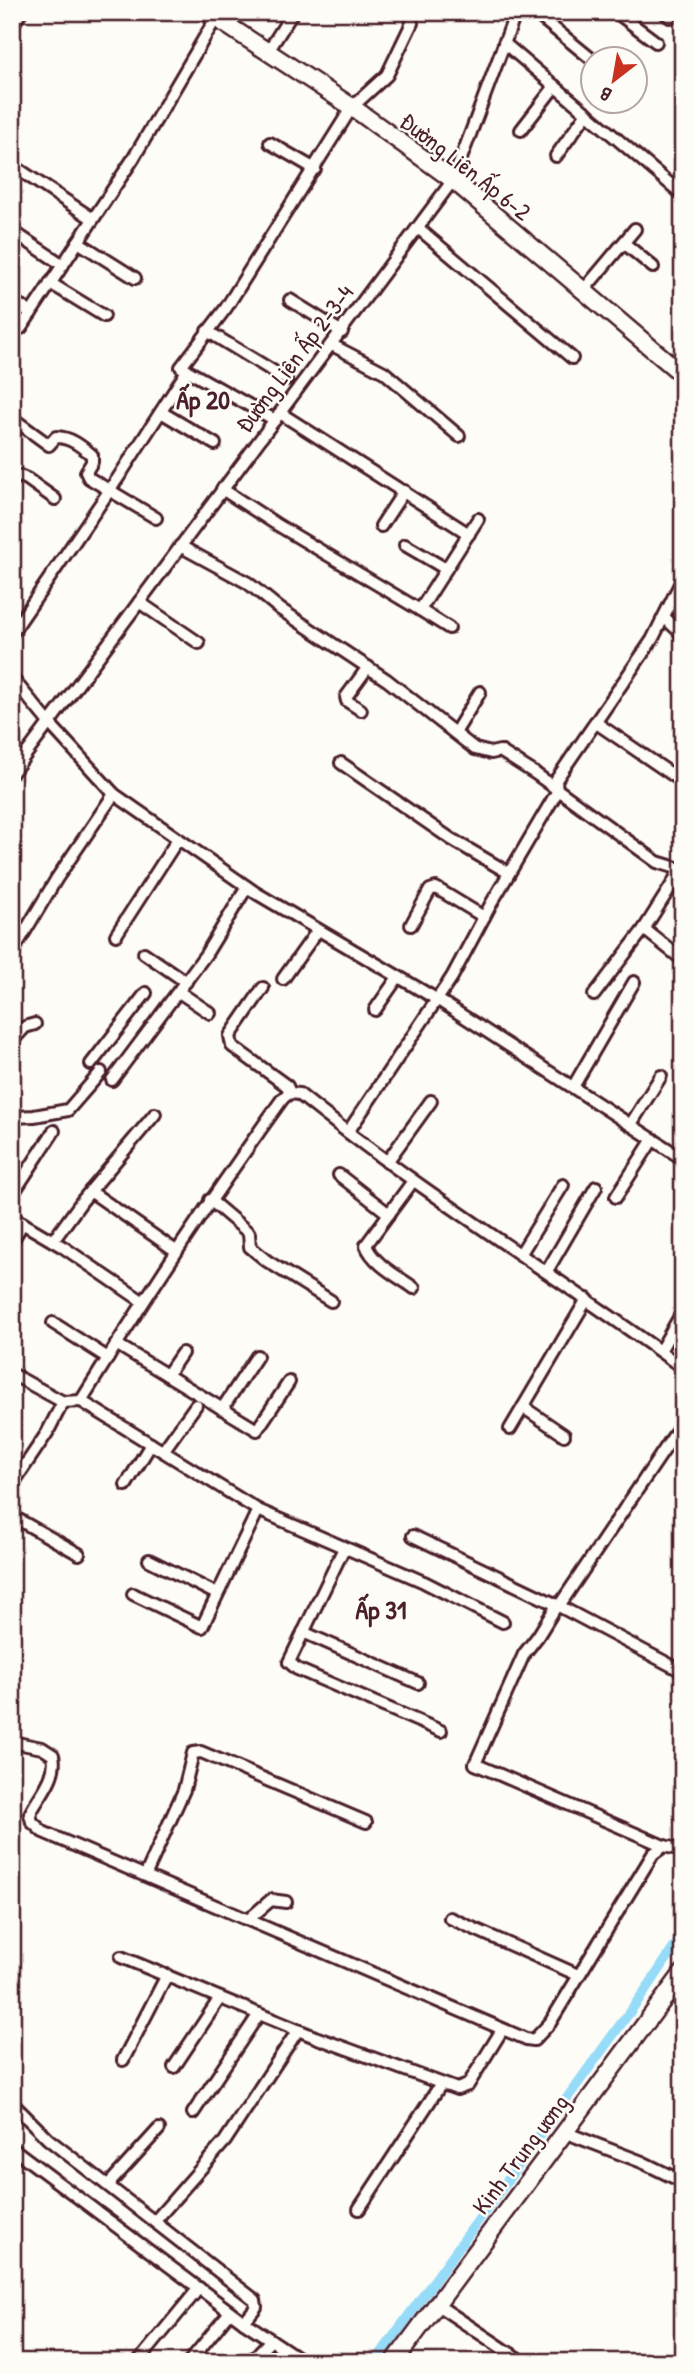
<svg xmlns="http://www.w3.org/2000/svg" width="695" height="2374" font-family="'Patrick Hand',sans-serif">
<style>
.lines{fill:none;stroke-linecap:round;stroke-linejoin:round}
.canal{stroke:#96dbf8;stroke-width:10}
.street-casing{stroke:#4a1f2b;stroke-width:16}
.secondary-casing{stroke:#4a1f2b;stroke-width:21}
.street{stroke:#fdfcf7;stroke-width:10}
.secondary{stroke:#fdfcf7;stroke-width:16}
.labels{text-anchor:middle;dominant-baseline:central;stroke-width:5;stroke-linejoin:round;paint-order:stroke}
.street-label{font-size:24px;fill:#4a1f2b;stroke:#fdfcf7}
.neighbourhood-label{font-size:26px;font-weight:bold;fill:#4a1f2b;stroke:#fdfcf7}
</style>
<rect width="100%" height="100%" fill="#fdfcf7"/>
<filter id="ink" filterUnits="userSpaceOnUse"><feTurbulence type="fractalNoise" baseFrequency=".0143" numOctaves="2"/><feDisplacementMap in="SourceGraphic" scale="14" xChannelSelector="R" yChannelSelector="G"/><feConvolveMatrix kernelMatrix="1 2 1 2 8 2 1 2 1" color-interpolation-filters="sRGB"/></filter>
<g filter="url(#ink)">
<g class="lines">
<path class="canal" d="M375,2362L650,1984L683,1934"/>
<defs>
<g id="street">
<path d="M534,12L594,61"/>
<path d="M616,12L656,42"/>
<path d="M664,12L670,17"/>
<path d="M12,26L21,12"/>
<path d="M504,43L683,195"/>
<path d="M267,53L293,12"/>
<path d="M521,130L555,86"/>
<path d="M270,143L315,169"/>
<path d="M556,156L587,113"/>
<path d="M12,165L93,219"/>
<path d="M418,228L572,358"/>
<path d="M12,231L63,265"/>
<path d="M78,242L135,278"/>
<path d="M624,243L653,267"/>
<path d="M50,283L104,316"/>
<path d="M583,291L635,229"/>
<path d="M12,300L31,313"/>
<path d="M290,300L342,332"/>
<path d="M21,328L133,159L216,18"/>
<path d="M207,331L286,379"/>
<path d="M332,345L384,372L459,436"/>
<path d="M161,412L215,444"/>
<path d="M280,413L469,534"/>
<path d="M12,418L49,445L56,437C70,437 81,446 92,455V462L86,472L89,478L156,518"/>
<path d="M275,420L181,367L226,308L352,107L387,75L412,23"/>
<path d="M12,480L20,476L27,479L55,499"/>
<path d="M222,489L276,524L420,610L478,519"/>
<path d="M381,526L404,491"/>
<path d="M405,545L446,569"/>
<path d="M180,546L248,583L280,609L387,680L475,749L491,753L500,751L536,774L657,862L683,870"/>
<path d="M139,602L199,643"/>
<path d="M420,610L449,628"/>
<path d="M664,617L683,635"/>
<path d="M12,633L118,478L187,371"/>
<path d="M12,678L50,724L114,794L256,893L443,1003L683,1159"/>
<path d="M361,710L347,701L346,697L368,667"/>
<path d="M595,722L683,782"/>
<path d="M455,733L480,692"/>
<path d="M341,763L451,839L509,873"/>
<path d="M12,773L453,180L516,12"/>
<path d="M679,870L673,883L644,929L683,960"/>
<path d="M411,925L430,890L436,888L484,917"/>
<path d="M116,935L178,839"/>
<path d="M12,953L57,878L114,794"/>
<path d="M144,953L186,982"/>
<path d="M283,979L318,930"/>
<path d="M263,988L230,1036L232,1046L287,1086L290,1093"/>
<path d="M179,992L210,1013"/>
<path d="M594,995L644,929"/>
<path d="M375,1010L398,977"/>
<path d="M12,1041L25,1027L35,1024"/>
<path d="M91,1064L146,993"/>
<path d="M112,1080L206,954L247,887"/>
<path d="M573,1087L634,982"/>
<path d="M14,1117L34,1116L68,1110L101,1072"/>
<path d="M631,1124L661,1076"/>
<path d="M348,1132L452,977L491,904L557,792L556,780L652,640L683,578"/>
<path d="M387,1162L431,1101"/>
<path d="M339,1175L389,1214"/>
<path d="M413,1181L366,1245C373,1264 399,1277 414,1288"/>
<path d="M90,1191L176,1251"/>
<path d="M12,1195L54,1131"/>
<path d="M616,1197L653,1139"/>
<path d="M210,1200L249,1233L250,1247L267,1261L331,1301"/>
<path d="M12,1217L63,1247L142,1301"/>
<path d="M12,1241L23,1223"/>
<path d="M53,1241L82,1201L155,1114"/>
<path d="M521,1253L563,1185"/>
<path d="M547,1271L596,1187"/>
<path d="M53,1323L108,1358"/>
<path d="M116,1344L167,1375L182,1353"/>
<path d="M660,1351L683,1311"/>
<path d="M12,1374L63,1402L81,1401"/>
<path d="M167,1375L257,1430L289,1382"/>
<path d="M523,1407L564,1435"/>
<path d="M222,1409L257,1356"/>
<path d="M510,1429L587,1299"/>
<path d="M163,1451L196,1405"/>
<path d="M12,1485L47,1433L63,1402"/>
<path d="M126,1485L151,1444"/>
<path d="M12,1516L79,1554"/>
<path d="M413,1536L557,1605L678,1669"/>
<path d="M344,1548L289,1662L297,1669L441,1731"/>
<path d="M149,1560L217,1594"/>
<path d="M133,1594L202,1627L258,1510"/>
<path d="M557,1605L538,1636L524,1654L475,1764L664,1846"/>
<path d="M559,1606L683,1422"/>
<path d="M503,1622L424,1582L258,1510L81,1401C145,1297 212,1197 283,1098L290,1093L299,1094C421,1193 556,1275 683,1368"/>
<path d="M303,1632L418,1683"/>
<path d="M12,1742L42,1748L53,1755C58,1777 39,1795 30,1814L32,1822L43,1832L526,2039L534,2040L550,2023L653,1854L664,1846L683,1850"/>
<path d="M146,1874L184,1790L193,1753L201,1752L366,1822"/>
<path d="M450,1918L578,1975"/>
<path d="M249,1919L271,1900L286,1902"/>
<path d="M121,1957L315,2037L457,2089L468,2085L502,2030"/>
<path d="M123,2060L167,1975"/>
<path d="M174,2067L220,1998"/>
<path d="M12,2103L48,2139L255,2300L256,2307L244,2322"/>
<path d="M193,2113L259,2014"/>
<path d="M564,2132L642,2162L683,2182"/>
<path d="M12,2148L244,2322L304,2362"/>
<path d="M108,2185L159,2129"/>
<path d="M359,2209L441,2084"/>
<path d="M155,2221L225,2141L298,2030"/>
<path d="M436,2304L523,2362"/>
<path d="M138,2362L199,2288"/>
<path d="M189,2362L230,2312"/>
<path d="M250,2362L271,2340"/>
</g>
<g id="secondary">
<path d="M207,12L352,107L453,180L683,375"/>
<path d="M394,2362L683,1973"/>
</g>
</defs>
<use href="#street" class="street-casing"/>
<use href="#secondary" class="secondary-casing"/>
<use href="#street" class="street"/>
<use href="#secondary" class="secondary"/>
</g>
</g>
<g class="labels">
<g class="street-label">
<text transform="translate(466 166) rotate(38)">Đường Liên Ấp 6-2</text>
<text transform="translate(294 358) rotate(-53)">Đường Liên Ấp 2-3-4</text>
<text transform="translate(520 2154) rotate(-53)">Kinh Trung ương</text>
</g>
<g class="neighbourhood-label">
<text x="203" y="399">Ấp 20</text>
<text x="381" y="1609">Ấp 31</text>
</g>
</g>
<rect width="695" height="2374" fill="none" stroke="#fdfcf7" stroke-width="42"/>
<rect x="21" y="21" width="653" height="2332" fill="none" stroke="#4a1f2b" stroke-width="2.5" filter="url(#ink)"/>
<g transform="translate(614 80) rotate(211)"><circle r="33" fill="#fdfcf7" stroke="#b5a4a5" stroke-width="2"/>
<path d="M0-5L12 26L0 18L-12 26Z" fill="#c8321e"/>
<text y="-10" font-size="19" font-weight="bold" text-anchor="middle" fill="#4a1f2b">B</text>
</g>
</svg>
